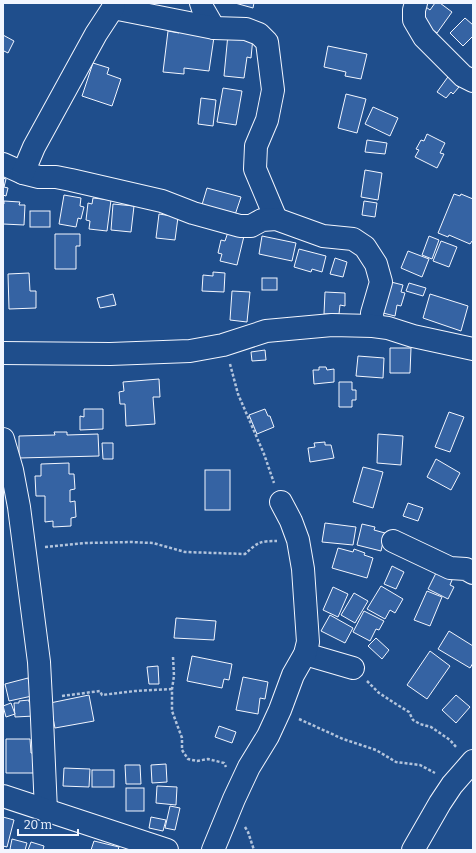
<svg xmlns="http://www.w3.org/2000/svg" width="476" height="853" font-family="Bitter,serif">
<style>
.building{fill:#3563a3;stroke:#f2f6ff}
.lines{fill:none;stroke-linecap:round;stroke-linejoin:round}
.minor-casing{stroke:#f2f6ff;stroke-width:24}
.path{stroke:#b3c4dc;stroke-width:2.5;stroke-dasharray:3 2;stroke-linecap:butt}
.minor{stroke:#1f4e8c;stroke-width:22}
</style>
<rect width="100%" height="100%" fill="#1f4e8c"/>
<g class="building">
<path d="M235,3H254L253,8Z"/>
<path d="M435,3H440L452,12L437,33L417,20L426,7L430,10Z"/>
<path d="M465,18L473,25V36L463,46L450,33Z"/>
<path d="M179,28L214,37L209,71L184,68V74L163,72L168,31L179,33Z"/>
<path d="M228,34L253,37L251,58L247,57L244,78L224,76Z"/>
<path d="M3,35L14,41L8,53L4,51L3,53Z"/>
<path d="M328,46L367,54L361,79L345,76L346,72L324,67Z"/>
<path d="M93,63L109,68L107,74L121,79L112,106L82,96Z"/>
<path d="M450,74L459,81L456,85L459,87L453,94L451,92L446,98L437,92Z"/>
<path d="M223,88L242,91L236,125L217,122Z"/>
<path d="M346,94L366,99L357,133L338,128Z"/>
<path d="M201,98L216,100L213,126L198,124Z"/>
<path d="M373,107L398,118L390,136L365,124Z"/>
<path d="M427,134L445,143L440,153L444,154L437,168L415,157L419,150L416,149L421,140L424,141Z"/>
<path d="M367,140L387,143L385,154L365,152Z"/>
<path d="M365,170L382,173L378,200L361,197Z"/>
<path d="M3,178L6,179L4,187L8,188L6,196L3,195Z"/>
<path d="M207,188L241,197L234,218L201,208Z"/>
<path d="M454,194L460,196L461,194L473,199V242L472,241L470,244L449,235L448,237L438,233Z"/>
<path d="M64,195L81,198L80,206L84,207L81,219L78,218L76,227L59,224Z"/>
<path d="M93,198L111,200L107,231L89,229L90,221L86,220L88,203L92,204Z"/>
<path d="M4,201L20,202L19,205H25L24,225L3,224V204H4Z"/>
<path d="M364,201L377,203L375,217L362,215Z"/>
<path d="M113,204L134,206L131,232L111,230Z"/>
<rect x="30" y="211" width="20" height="16"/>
<path d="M159,214L178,217L175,240L156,238Z"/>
<path d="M228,232L244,236L237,265L220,261L222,254L218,253L221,240L225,241Z"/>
<path d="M55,234H80V246H76V269H55Z"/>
<path d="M262,236L296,243L292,261L259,254Z"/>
<path d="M429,236L439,240L432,259L422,255Z"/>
<path d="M441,241L457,247L449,267L433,261Z"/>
<path d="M299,249L326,256L322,272L312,269L311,272L294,267Z"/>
<path d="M408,251L429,259L422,277L401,268Z"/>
<path d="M335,258L347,262L343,277L330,274Z"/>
<path d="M213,272L225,273L224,292L202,291L203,275L213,276Z"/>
<path d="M29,273L30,291H36V308L9,309L8,274Z"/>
<rect x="262" y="278" width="15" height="12"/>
<path d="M387,281L403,285L401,292L405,293L401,306L397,305L395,316L379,312Z"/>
<path d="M409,283L426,288L423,296L406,291Z"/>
<path d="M232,291L250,292L247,322L230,320Z"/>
<path d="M325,292L345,293V306L340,305L339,314H324Z"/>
<path d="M113,294L116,305L100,308L97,298Z"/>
<path d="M430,294L468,306L461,331L423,318Z"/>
<path d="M390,348H411L410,373H390Z"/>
<path d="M265,350L266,360L252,361L251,352Z"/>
<path d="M358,356L384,358L383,378L356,376Z"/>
<path d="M319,367H326L327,370L334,369V382L314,384L313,370H319Z"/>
<path d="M159,379L160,397H153L155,424L126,426L125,404H120L119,392L124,391L123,382Z"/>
<path d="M339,382H352V390H356V400H352V407H339Z"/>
<path d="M84,409H103V429L80,430V416L84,417Z"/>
<path d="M265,409L268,416H270L274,427L257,434L249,415Z"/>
<path d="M449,412L464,417L450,452L435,447Z"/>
<path d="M54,432H67V435L98,434L99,456L19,458V436L55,435Z"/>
<path d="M378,434L403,436L401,465L377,463Z"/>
<path d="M325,442V445H331L334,458L310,462L308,448L315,447L314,443Z"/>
<path d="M102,443H113V459H103Z"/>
<path d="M436,459L460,473L451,490L427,477Z"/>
<path d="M69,463V474H74L75,489L70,490V502L75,501L76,517L71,518V526L53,527V521L45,522V496H36L35,476H41V464Z"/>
<path d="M363,467L383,472L373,508L353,502Z"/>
<rect x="205" y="470" width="25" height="40"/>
<path d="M408,503L423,508L418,521L403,516Z"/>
<path d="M325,523L356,527L353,545L322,542Z"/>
<path d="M362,524L375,527L374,530L385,533L381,551L357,545Z"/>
<path d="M338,548L353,552L354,549L365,553L364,555L373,558L367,578L332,568Z"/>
<path d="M392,566L404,572L396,589L384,584Z"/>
<path d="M439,567L454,575L450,585L454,587L448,599L428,589Z"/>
<path d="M381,586L403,599L395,613L390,610L385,619L367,609Z"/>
<path d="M333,587L348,594L338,617L323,610Z"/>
<path d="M427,591L442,597L430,626L414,620Z"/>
<path d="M354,593L368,601L355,623L341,615Z"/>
<path d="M364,611L384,621L379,630L376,629L370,641L353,632Z"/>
<path d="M330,615L353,628L345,643L321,631Z"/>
<path d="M176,618L216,621L214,640L174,638Z"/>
<path d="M449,631L473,646V663L470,668L438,649Z"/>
<path d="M376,638L389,650L382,659L368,646Z"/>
<path d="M430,651L450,666L427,699L407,685Z"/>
<path d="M192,656L232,664L229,680L224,679L222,688L187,681Z"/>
<path d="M158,666L159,684H149L147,667Z"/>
<path d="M243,677L268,682L265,699L260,698L258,714L236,710Z"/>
<path d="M28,678L32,696L9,701L5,684Z"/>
<path d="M89,695L94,721L55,728L50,703Z"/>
<path d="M456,695L470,707L456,723L442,710Z"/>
<path d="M29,700V702H33L34,716L15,717L14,703H19V701Z"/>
<path d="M11,703L15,714L6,717L3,706Z"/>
<path d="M219,726L236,732L232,743L215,737Z"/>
<path d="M6,739H30L31,753H35V773H6Z"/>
<path d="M166,764L167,782L152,783L151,765Z"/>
<path d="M125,765H140L141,784H126Z"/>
<path d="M64,768L90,769L89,787L63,786Z"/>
<rect x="92" y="770" width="22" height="17"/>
<path d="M157,786L177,787L176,805L156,803Z"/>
<rect x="126" y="788" width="18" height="23"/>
<path d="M170,806L180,808L175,830L165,828Z"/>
<path d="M3,817L14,820L7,847L3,846Z"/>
<path d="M151,817L166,820L163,831L149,828Z"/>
<path d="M12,839L27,843L25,850H13L10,849Z"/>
<path d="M94,841L119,847L118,850H91Z"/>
<path d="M31,842L44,846L43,850H28Z"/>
</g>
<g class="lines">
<defs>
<g id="minor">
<path d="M201,3L203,9L214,28"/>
<path d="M416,3L414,10V20L424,37L463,76L473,81"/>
<path d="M113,8L214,28L246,29L259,34L267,42L273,90L267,120L256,146L255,169L276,219"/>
<path d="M3,164L23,173L39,177H56L71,180L162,201L193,213L240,226H251L262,220L276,219L323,236L353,239L365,247L376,264L381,282L372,313L373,326"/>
<path d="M23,173L34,147L96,34L113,8L114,3"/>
<path d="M3,353L110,354L190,351L223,345L266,331L332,325L373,326L388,328L413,336L473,349"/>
<path d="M3,439L12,470L19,507L39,662L42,719L46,811"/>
<path d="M393,541L450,568L466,569L473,573"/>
<path d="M305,654L353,668"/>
<path d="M3,796L167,850"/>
<path d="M213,850L234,799L249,767L268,736L280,710L293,675L305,654L308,642L303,569L298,540L291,521L281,502"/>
<path d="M413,850L440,803L452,785L473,761"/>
</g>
</defs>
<use href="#minor" class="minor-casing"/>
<g class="path">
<path d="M230,364L238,394L264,454L274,483"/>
<path d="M45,547L86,543L131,542L153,543L185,552L245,554C258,542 260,541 277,541"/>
<path d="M173,657L174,676L172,689V711L182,738V750L188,759L197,761L208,759L224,763L226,767"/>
<path d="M367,681L379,693L396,704L409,712L413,720L420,724L431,727L450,740L457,748"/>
<path d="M62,696L100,691L102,695L135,691L172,689"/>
<path d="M299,719L343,739L376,750L396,762L420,765L435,773"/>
<path d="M245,827L248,832L254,850"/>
</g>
<use href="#minor" class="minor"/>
</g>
<rect width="476" height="853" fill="none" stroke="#f2f6ff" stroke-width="8"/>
<path d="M18 829v6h60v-6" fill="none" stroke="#f2f6ff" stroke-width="2"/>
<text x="24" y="829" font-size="12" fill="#f2f6ff" stroke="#1f4e8c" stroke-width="3" paint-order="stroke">20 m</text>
</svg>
